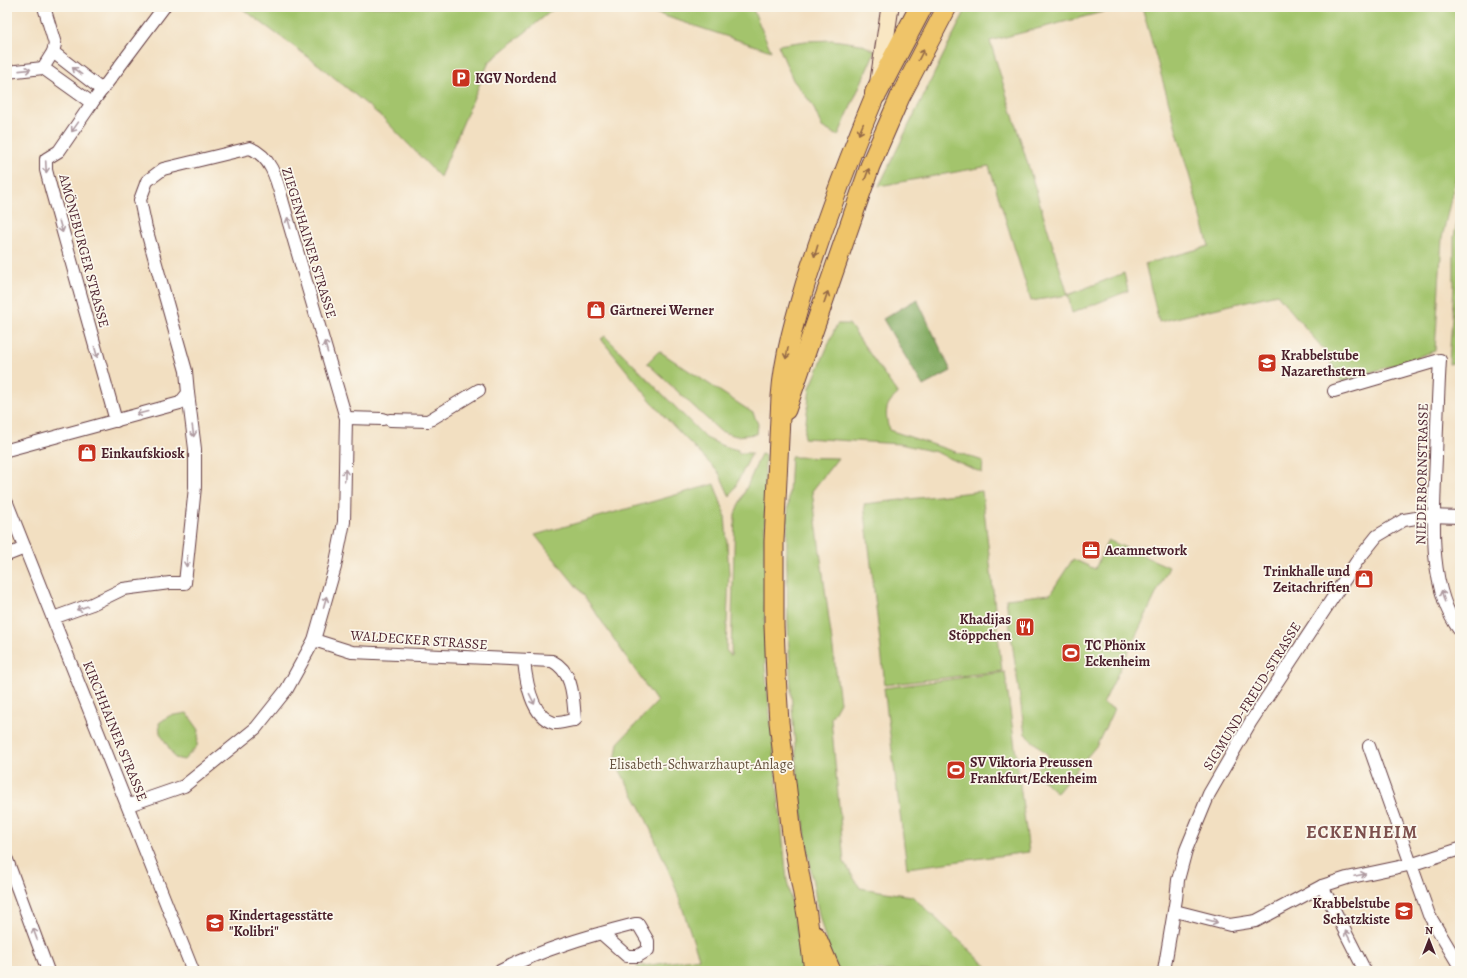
<svg xmlns="http://www.w3.org/2000/svg" width="1467" height="978" font-family="Alegreya,serif">
<style>
.green{fill:#a3c46c;stroke:#76724c}
.forest{fill:#82aa60;stroke:#666446}
.lines{fill:none;stroke-linecap:round;stroke-linejoin:round}
.street-casing{stroke:#633c42;stroke-width:14}
.secondary-casing{stroke:#633c42;stroke-width:19}
.primary-casing{stroke:#633c42;stroke-width:21}
.highway-casing{stroke:#633c42;stroke-width:24}
.street{stroke:#fff;stroke-width:12}
.secondary{stroke:#f9e7c3;stroke-width:17}
.primary{stroke:#efc469;stroke-width:19}
.highway{stroke:#efc469;stroke-width:22}
.oneway{stroke:#946947}
.oneway2{stroke:#ae9aa0}
.labels{text-anchor:middle;dominant-baseline:central;stroke-width:3.5;stroke-linejoin:round;paint-order:stroke}
.poi-label{font-size:14px;font-weight:bold;fill:#4a1f2b;stroke:#fbf7ec;text-anchor:start}
.street-label{font-size:14px;fill:#4a1f2b;stroke:#fbf7ec}
.park-label{font-size:14px;fill:#65513e;stroke:#fbf7ec}
.district-label{font-size:18px;font-weight:bold;letter-spacing:1px;fill:#7d504d;stroke:#fbf7ec}
</style>
<rect width="100%" height="100%" fill="#fbf7ec"/>
<filter id="ink" filterUnits="userSpaceOnUse"><feTurbulence type="fractalNoise" baseFrequency=".025" numOctaves="2"/><feDisplacementMap in="SourceGraphic" scale="8" xChannelSelector="R" yChannelSelector="G"/><feConvolveMatrix kernelMatrix="1 2 1 2 8 2 1 2 1" color-interpolation-filters="sRGB"/></filter>
<filter id="wash" filterUnits="userSpaceOnUse"><feTurbulence type="fractalNoise" baseFrequency=".012" numOctaves="4" result="noise"/><feDisplacementMap in="SourceGraphic" scale="16" xChannelSelector="R" yChannelSelector="G"/><feGaussianBlur stdDeviation="0.9" result="paint"/><feColorMatrix in="noise" values="0 0 0 0 0 0 0 0 0 0 0 0 0 0 0 0 0 1.4 0 .05"/><feComposite in="paint" operator="in"/></filter>
<g filter="url(#wash)">
<rect width="100%" height="100%" fill="#f2dfc1"/>
<g class="green">
<path d="M240,7H556L489,62L440,177L383,118L319,65Z"/>
<path d="M637,7H752L771,51Z"/>
<path d="M967,7H1122L990,41L1068,295L1124,273L1128,291L1072,313L1068,295L1031,301L989,166L879,186Z"/>
<path d="M1142,7H1460V159L1442,238L1435,351L1342,382L1324,350L1277,294L1159,322L1145,264L1209,246Z"/>
<path d="M833,40L861,44L875,51L838,136L822,127L812,104L793,80L778,45L806,41Z"/>
<path d="M1460,209V361L1449,364L1454,286V236Z"/>
<path d="M837,324H849L898,394C884,405 885,413 889,430L983,461L982,473L936,452L900,444L804,438L810,388Z"/>
<path d="M605,336L706,438L723,446L738,450V453H752L730,497L719,473L661,413L601,339Z"/>
<path d="M659,351L753,413L758,424L757,434L736,436L720,431L647,363Z"/>
<path d="M761,454L765,455V666L787,880L805,971H638L637,967L699,958L674,883L642,810L615,762L618,743L657,702L585,597L535,535L714,484L725,514L729,573L726,650L731,656L735,514Z"/>
<path d="M791,457L838,458L812,491L840,702L831,718L844,862L860,888L912,896L992,971H838C819,932 814,888 807,845C793,755 788,663 787,572C786,533 789,495 791,457Z"/>
<path d="M982,491L1002,671L885,685L864,504Z"/>
<path d="M1108,540L1169,567L1103,704L1114,709L1097,745L1057,793L1034,772L1049,756L1025,734L1006,599L1050,594L1073,559L1095,569Z"/>
<path d="M1005,672L1029,852L907,868L884,688Z"/>
<path d="M187,713L199,730L197,746L184,760L175,758L160,733L159,723L169,716Z"/>
</g>
<path class="forest" d="M917,299L951,371L923,386L883,319Z"/>
</g>
<g filter="url(#ink)">
<g class="lines">
<defs>
<g id="street">
<path d="M53,52L102,90"/>
<path d="M43,68L53,52L55,44L44,7"/>
<path d="M43,68L92,103"/>
<path d="M7,72L43,68"/>
<path d="M1334,391L1440,360C1438,392 1437,425 1436,457C1434,510 1426,587 1460,631"/>
<path d="M346,418L383,419"/>
<path d="M390,420L428,421L479,390"/>
<path d="M116,421L51,189L46,170V159L59,151L92,103L164,7"/>
<path d="M7,450L180,403L188,393L186,371L146,228L140,200L147,181L163,169L250,148C272,157 277,181 283,203L346,418L344,522L335,567L314,640L287,689L256,728L184,786L129,805"/>
<path d="M7,503L193,971"/>
<path d="M7,555L25,548"/>
<path d="M53,618L92,604L123,589L170,583H185L195,487V449L188,393"/>
<path d="M314,640L352,652L552,661C574,672 573,699 575,720C569,720 560,724 554,723C531,717 526,680 524,661"/>
<path d="M1369,746L1429,915L1460,967"/>
<path d="M7,860L48,971"/>
<path d="M1322,886L1365,971"/>
<path d="M1175,911L1230,925L1256,921L1322,886L1347,878L1413,864L1460,849"/>
<path d="M500,971C543,949 588,936 635,924H638L648,941V950L638,956H627L601,933"/>
<path d="M1164,971L1176,899L1178,880L1186,850L1209,794L1250,723L1357,561L1377,536L1404,520L1428,516L1460,517"/>
</g>
<path id="secondary" d="M879,80L890,7"/>
<g id="primary">
<path d="M786,410L870,166L900,97L947,7"/>
<path d="M816,936L831,971"/>
<path d="M814,971L807,915L792,834L779,722L776,676L774,625V541L781,397C784,355 796,315 808,275C828,213 851,153 876,93"/>
</g>
<path id="highway" d="M876,93L921,7"/>
</defs>
<use href="#street" class="street-casing"/>
<use href="#secondary" class="secondary-casing"/>
<use href="#primary" class="primary-casing"/>
<use href="#highway" class="highway-casing"/>
<use href="#street" class="street"/>
<use href="#secondary" class="secondary"/>
<use href="#primary" class="primary"/>
<use href="#highway" class="highway"/>
</g>
<defs><path id="oneway-shaft" d="M-6 0H5M1.5-3L5.5 0L1.5 3" fill="none" stroke-width="1.6" stroke-linecap="round" stroke-linejoin="round"/></defs>
<g class="oneway">
<use href="#oneway-shaft" transform="translate(921 55) rotate(-63)"/>
<use href="#oneway-shaft" transform="translate(861 129) rotate(113)"/>
<use href="#oneway-shaft" transform="translate(867 174) rotate(-70)"/>
<use href="#oneway-shaft" transform="translate(816 251) rotate(107)"/>
<use href="#oneway-shaft" transform="translate(826 297) rotate(-71)"/>
<use href="#oneway-shaft" transform="translate(787 353) rotate(101)"/>
</g>
<g class="oneway2">
<use href="#oneway-shaft" transform="translate(25 70) rotate(-6)"/>
<use href="#oneway-shaft" transform="translate(77 71) rotate(-143)"/>
<use href="#oneway-shaft" transform="translate(75 127) rotate(125)"/>
<use href="#oneway-shaft" transform="translate(46 167) rotate(87)"/>
<use href="#oneway-shaft" transform="translate(289 223) rotate(-106)"/>
<use href="#oneway-shaft" transform="translate(61 227) rotate(74)"/>
<use href="#oneway-shaft" transform="translate(326 347) rotate(-106)"/>
<use href="#oneway-shaft" transform="translate(96 352) rotate(74)"/>
<use href="#oneway-shaft" transform="translate(142 413) rotate(165)"/>
<use href="#oneway-shaft" transform="translate(193 431) rotate(82)"/>
<use href="#oneway-shaft" transform="translate(345 475) rotate(-88)"/>
<use href="#oneway-shaft" transform="translate(187 561) rotate(96)"/>
<use href="#oneway-shaft" transform="translate(1443 596) rotate(-106)"/>
<use href="#oneway-shaft" transform="translate(325 602) rotate(-74)"/>
<use href="#oneway-shaft" transform="translate(82 608) rotate(161)"/>
<use href="#oneway-shaft" transform="translate(532 699) rotate(64)"/>
<use href="#oneway-shaft" transform="translate(1360 875) rotate(-12)"/>
<use href="#oneway-shaft" transform="translate(1212 921) rotate(15)"/>
<use href="#oneway-shaft" transform="translate(35 934) rotate(-110)"/>
<use href="#oneway-shaft" transform="translate(1348 936) rotate(-117)"/>
</g>
</g>
<defs>
<symbol id="parking-square" viewBox="-11 -11 22 22"><rect x="-9" y="-9" width="18" height="18" rx="4" fill="#c8321e" stroke="#fbf7ec"/><path d="M-3.5-5.5H1a3.5 3.5 0 0 1 0 7H-1V5.5H-3.5ZM-1-3.4V-.6H.8a1.4 1.4 0 0 0 0-2.8Z" fill="#fff"/></symbol>
<symbol id="shop-square" viewBox="-11 -11 22 22"><rect x="-9" y="-9" width="18" height="18" rx="4" fill="#c8321e" stroke="#fbf7ec"/><path d="M-5-2.5h2.3a2.7 3.5 0 0 1 5.4 0H5L5.5 6h-11ZM-1.5-2.5h3a1.5 2.3 0 0 0-3 0Z" fill="#fff"/></symbol>
<symbol id="school-square" viewBox="-11 -11 22 22"><rect x="-9" y="-9" width="18" height="18" rx="4" fill="#c8321e" stroke="#fbf7ec"/><path d="M0-5L7-2L0 1L-7-2ZM-4 1L0 2.5L4 1V4Q0 6-4 4Z" fill="#fff"/></symbol>
<symbol id="office-square" viewBox="-11 -11 22 22"><rect x="-9" y="-9" width="18" height="18" rx="4" fill="#c8321e" stroke="#fbf7ec"/><path d="M-6-3h4V-5.5h4V-3h4V5H-6ZM-1-4.5V-3h2v-1.5ZM-6 0V1H6V0Z" fill="#fff"/></symbol>
<symbol id="restaurant-square" viewBox="-11 -11 22 22"><rect x="-9" y="-9" width="18" height="18" rx="4" fill="#c8321e" stroke="#fbf7ec"/><path d="M-5-6h1v4h1v-4h1v4h1v-4h1v5L-1.5 .5V6h-2V.5L-5-1ZM5-6V6H3V1.5H1.5Q1.5-4 5-6Z" fill="#fff"/></symbol>
<symbol id="stadium-square" viewBox="-11 -11 22 22"><rect x="-9" y="-9" width="18" height="18" rx="4" fill="#c8321e" stroke="#fbf7ec"/><path d="M0-5a6.5 5 0 1 0 0 10a6.5 5 0 1 0 0-10ZM-3.5-1.8h7v3.6h-7Z" fill="#fff"/></symbol>
</defs>
<g fill-rule="evenodd">
<use href="#parking-square" x="450" y="67" width="22" height="22"/>
<use href="#shop-square" x="585" y="299" width="22" height="22"/>
<use href="#school-square" x="1256" y="352" width="22" height="22"/>
<use href="#shop-square" x="76" y="442" width="22" height="22"/>
<use href="#office-square" x="1080" y="539" width="22" height="22"/>
<use href="#shop-square" x="1353" y="568" width="22" height="22"/>
<use href="#restaurant-square" x="1014" y="616" width="22" height="22"/>
<use href="#stadium-square" x="1060" y="642" width="22" height="22"/>
<use href="#stadium-square" x="945" y="759" width="22" height="22"/>
<use href="#school-square" x="1393" y="900" width="22" height="22"/>
<use href="#school-square" x="204" y="912" width="22" height="22"/>
</g>
<g class="labels">
<g class="poi-label">
<text x="475" y="78">KGV Nordend</text>
<text x="610" y="310">Gärtnerei Werner</text>
<text x="1281" y="355">Krabbelstube<tspan x="1281" dy="16">Nazarethstern</tspan></text>
<text x="101" y="453">Einkaufskiosk</text>
<text x="1105" y="550">Acamnetwork</text>
<text x="1350" y="571" text-anchor="end">Trinkhalle und<tspan x="1350" dy="16">Zeitachriften</tspan></text>
<text x="1011" y="619" text-anchor="end">Khadijas<tspan x="1011" dy="16">Stöppchen</tspan></text>
<text x="1085" y="645">TC Phönix<tspan x="1085" dy="16">Eckenheim</tspan></text>
<text x="970" y="762">SV Viktoria Preussen<tspan x="970" dy="16">Frankfurt/Eckenheim</tspan></text>
<text x="1390" y="903" text-anchor="end">Krabbelstube<tspan x="1390" dy="16">Schatzkiste</tspan></text>
<text x="229" y="915">Kindertagesstätte<tspan x="229" dy="16">"Kolibri"</tspan></text>
</g>
<g class="street-label">
<text transform="translate(309 243) rotate(73)">ZIEGENHAINER STRASSE</text>
<text transform="translate(84 251) rotate(75)">AMÖNEBURGER STRASSE</text>
<text transform="translate(1422 474) rotate(-89)">NIEDERBORNSTRASSE</text>
<text transform="translate(419 640) rotate(4)">WALDECKER STRASSE</text>
<text transform="translate(1252 696) rotate(-58)">SIGMUND-FREUD-STRASSE</text>
<text transform="translate(115 731) rotate(68)">KIRCHHAINER STRASSE</text>
</g>
<g class="park-label">
<text x="701" y="764">Elisabeth-Schwarzhaupt-Anlage</text>
</g>
<g class="district-label">
<text x="1362" y="832">ECKENHEIM</text>
</g>
</g>
<rect width="1467" height="978" fill="none" stroke="#fbf7ec" stroke-width="24"/>
<g transform="translate(1429 940)" stroke="#fbf7ec" stroke-width="3" paint-order="stroke">
<path d="M0-3L7 15L0 10L-7 15Z" fill="#4a1f2b"/>
<text y="-6" font-size="11" font-weight="bold" text-anchor="middle" fill="#4a1f2b">N</text>
</g>
</svg>
